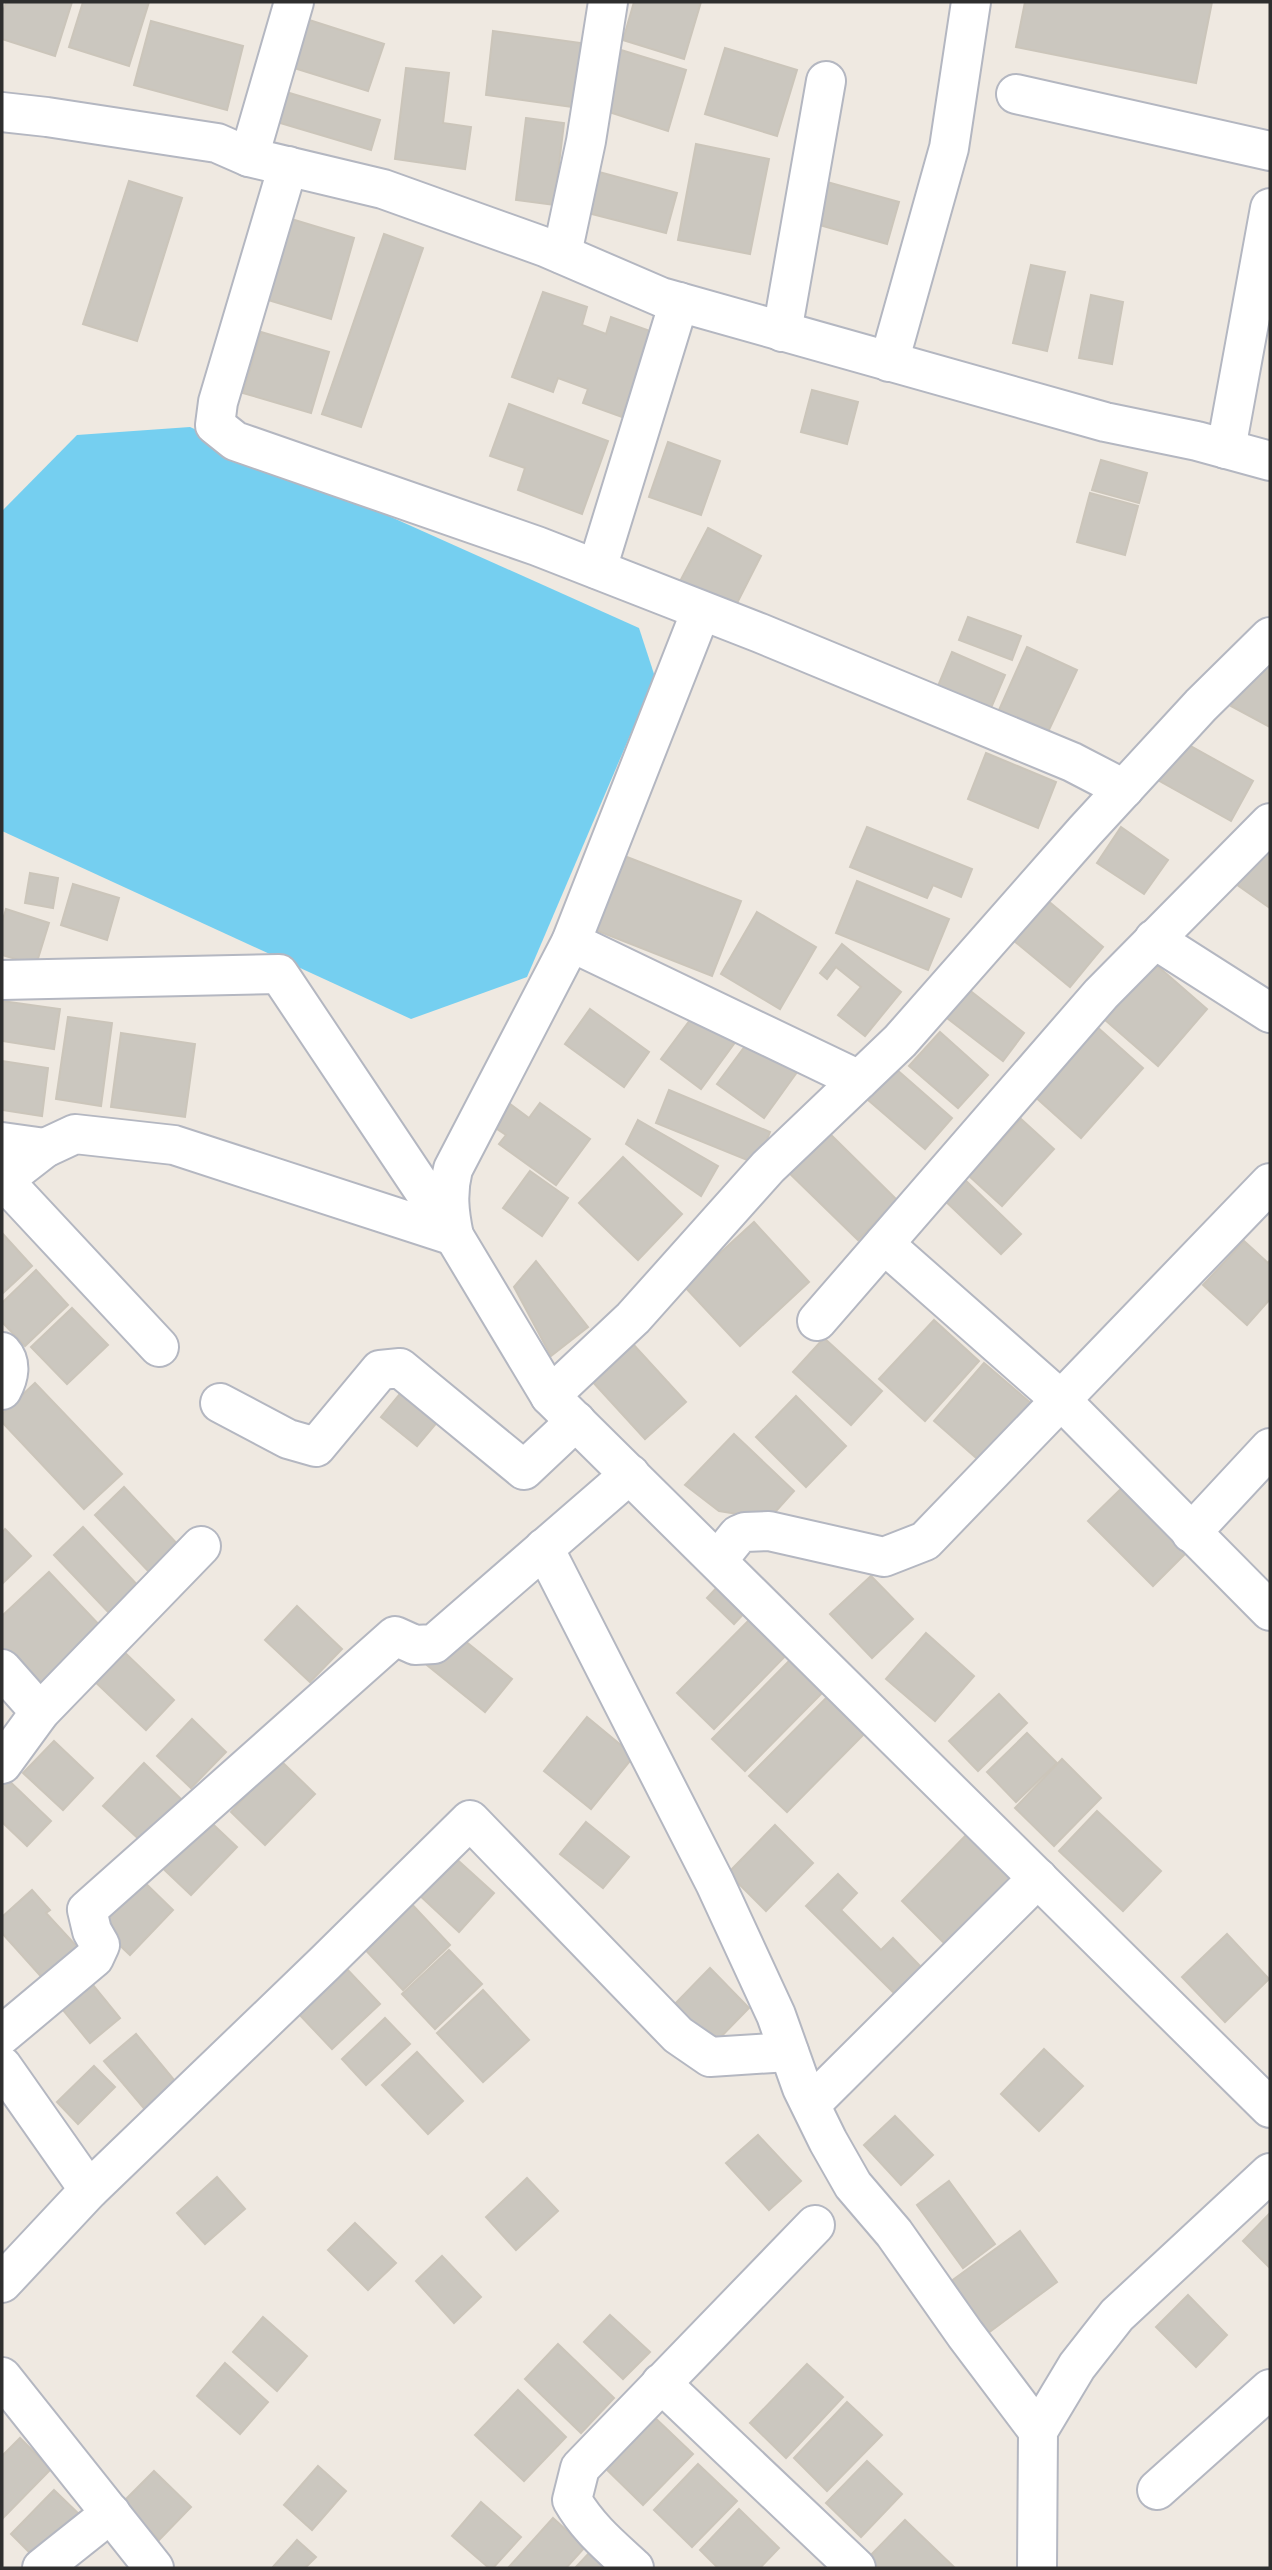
<svg xmlns="http://www.w3.org/2000/svg" width="1272" height="2570" font-family="'Open Sans',sans-serif">
<style>
.water{fill:#75cff0}
.building{fill:#cbc7bf;stroke:#cbc5ba;stroke-width:2}
.lines{fill:none;stroke-linecap:round;stroke-linejoin:round}
.minor-casing{stroke:#b4b7c1;stroke-width:42}
.minor{stroke:#fff;stroke-width:38}
</style>
<rect width="100%" height="100%" fill="#efe9e1"/>
<path class="water" d="M190,427L639,628L655,677L527,977L411,1019L2,831V511L77,435Z"/>
<g class="building">
<path d="M6,2H72L55,56L2,39V15Z"/>
<path d="M83,2H149L129,66L69,47Z"/>
<path d="M634,2H701L684,59L623,40Z"/>
<path d="M1025,2H1212L1196,83L1016,47Z"/>
<path d="M306,19L384,44L368,91L291,67Z"/>
<path d="M151,21L243,46L227,110L134,85Z"/>
<path d="M493,31L581,43L573,107L486,95Z"/>
<path d="M725,48L797,70L777,136L705,114Z"/>
<path d="M621,50L686,70L668,131L603,110Z"/>
<path d="M406,68L449,73L443,123L471,127L465,169L395,159Z"/>
<path d="M276,89L380,120L371,150L267,119Z"/>
<path d="M526,118L564,123L554,205L516,200Z"/>
<path d="M696,144L769,159L750,254L678,240Z"/>
<path d="M599,172L677,193L666,233L588,213Z"/>
<path d="M129,181L182,198L137,341L83,324Z"/>
<path d="M827,182L899,202L887,244L816,224Z"/>
<path d="M288,218L354,238L331,319L265,299Z"/>
<path d="M384,234L423,248L361,427L322,414Z"/>
<path d="M1031,265L1065,272L1047,351L1013,343Z"/>
<path d="M543,292L587,307L582,325L606,334L611,317L653,332L622,417L583,403L588,389L558,378L553,392L512,377Z"/>
<path d="M1091,295L1123,302L1112,364L1079,358Z"/>
<path d="M261,332L329,352L311,413L243,393Z"/>
<path d="M812,390L858,402L847,444L801,432Z"/>
<path d="M509,404L608,441L582,514L518,490L525,468L490,456Z"/>
<path d="M668,442L720,461L701,515L649,497Z"/>
<path d="M1101,460L1147,473L1139,503L1092,490Z"/>
<path d="M1090,493L1138,506L1125,555L1077,542Z"/>
<path d="M708,528L761,556L731,615L677,587Z"/>
<path d="M968,617L1021,636L1012,660L959,640Z"/>
<path d="M1027,647L1077,670L1048,732L999,710Z"/>
<path d="M952,652L1005,675L991,708L938,686Z"/>
<path d="M1258,654L1270,661V727L1231,706Z"/>
<path d="M1180,740L1253,781L1231,821L1158,780Z"/>
<path d="M986,753L1056,782L1038,828L968,799Z"/>
<path d="M867,827L972,869L961,897L933,885L927,898L850,867Z"/>
<path d="M1121,827L1168,860L1144,894L1097,863Z"/>
<path d="M1270,844V908L1236,884Z"/>
<path d="M614,852L741,901L712,976L585,926Z"/>
<path d="M30,873L58,878L53,908L25,903Z"/>
<path d="M857,881L949,919L928,970L836,933Z"/>
<path d="M73,884L119,898L107,940L61,925Z"/>
<path d="M1047,900L1103,947L1070,987L1013,940Z"/>
<path d="M6,909L49,923L36,965L2,955V923Z"/>
<path d="M757,912L816,947L780,1009L721,974Z"/>
<path d="M842,944L901,992L865,1036L838,1015L861,987L836,967L827,979L820,973Z"/>
<path d="M1154,963L1207,1009L1158,1066L1105,1020Z"/>
<path d="M968,989L1024,1033L1003,1061L947,1018Z"/>
<path d="M2,1001L60,1009L54,1049L2,1041Z"/>
<path d="M699,1008L739,1037L701,1089L661,1059Z"/>
<path d="M590,1009L649,1052L624,1087L565,1044Z"/>
<path d="M68,1017L112,1023L101,1106L56,1099Z"/>
<path d="M1096,1026L1143,1068L1081,1138L1033,1095Z"/>
<path d="M940,1032L988,1075L958,1108L909,1066Z"/>
<path d="M121,1033L195,1044L185,1117L111,1107Z"/>
<path d="M754,1034L800,1068L764,1118L717,1084Z"/>
<path d="M2,1061L48,1068L42,1116L2,1110Z"/>
<path d="M888,1062L952,1118L925,1149L861,1094Z"/>
<path d="M669,1090L770,1132L757,1164L656,1123Z"/>
<path d="M540,1103L590,1139L556,1185L499,1144L506,1135L494,1127L510,1104L529,1118Z"/>
<path d="M1021,1119L1054,1149L1002,1206L969,1176Z"/>
<path d="M638,1120L718,1166L701,1196L626,1144Z"/>
<path d="M824,1128L897,1200L858,1240L784,1168Z"/>
<path d="M623,1157L682,1214L638,1260L579,1203Z"/>
<path d="M530,1171L568,1198L542,1236L503,1208Z"/>
<path d="M961,1176L1021,1234L1001,1254L941,1197Z"/>
<path d="M754,1222L809,1282L740,1346L684,1286Z"/>
<path d="M2,1233L32,1266L2,1294Z"/>
<path d="M1244,1241L1268,1263L1270,1260V1299L1247,1325L1203,1285Z"/>
<path d="M536,1261L588,1327L551,1356L514,1287Z"/>
<path d="M36,1270L68,1305L25,1346L2,1322V1303Z"/>
<path d="M72,1308L108,1345L67,1384L31,1347Z"/>
<path d="M934,1320L979,1361L925,1421L879,1379Z"/>
<path d="M824,1338L882,1391L851,1425L793,1372Z"/>
<path d="M632,1343L686,1402L645,1439L591,1380Z"/>
<path d="M984,1363L1033,1405L982,1463L934,1421Z"/>
<path d="M35,1383L122,1474L84,1509L2,1422V1414Z"/>
<path d="M408,1384L444,1414L417,1446L381,1417Z"/>
<path d="M796,1396L846,1446L806,1487L756,1437Z"/>
<path d="M734,1434L794,1491L769,1519L719,1511L685,1485Z"/>
<path d="M1126,1484L1190,1549L1153,1586L1088,1521Z"/>
<path d="M124,1487L181,1548L152,1575L95,1515Z"/>
<path d="M83,1527L142,1590L113,1617L54,1555Z"/>
<path d="M5,1529L31,1556L2,1584V1533Z"/>
<path d="M49,1572L104,1630L40,1690L2,1650V1616Z"/>
<path d="M871,1576L913,1619L872,1658L830,1614Z"/>
<path d="M722,1582L749,1608L734,1624L707,1598Z"/>
<path d="M297,1606L342,1649L310,1682L265,1640Z"/>
<path d="M761,1608L797,1644L714,1729L677,1693Z"/>
<path d="M454,1632L512,1679L485,1712L427,1665Z"/>
<path d="M926,1633L974,1676L935,1721L886,1679Z"/>
<path d="M119,1647L174,1700L146,1730L90,1677Z"/>
<path d="M792,1658L825,1690L745,1771L712,1739Z"/>
<path d="M835,1689L872,1726L787,1812L749,1776Z"/>
<path d="M999,1694L1027,1723L978,1771L949,1741Z"/>
<path d="M587,1717L634,1756L591,1809L544,1771Z"/>
<path d="M192,1719L226,1752L191,1788L157,1756Z"/>
<path d="M1027,1733L1057,1763L1016,1802L987,1772Z"/>
<path d="M54,1741L93,1778L63,1810L23,1773Z"/>
<path d="M1062,1759L1101,1798L1054,1846L1015,1808Z"/>
<path d="M280,1760L315,1794L265,1845L231,1812Z"/>
<path d="M144,1763L182,1800L142,1842L103,1806Z"/>
<path d="M3,1775L51,1821L27,1846L2,1822Z"/>
<path d="M1097,1811L1161,1871L1123,1911L1059,1851Z"/>
<path d="M200,1812L237,1847L191,1895L154,1860Z"/>
<path d="M586,1822L629,1857L603,1888L560,1854Z"/>
<path d="M775,1825L813,1863L766,1911L728,1873Z"/>
<path d="M972,1829L1022,1878L951,1950L902,1901Z"/>
<path d="M452,1855L494,1893L459,1932L417,1893Z"/>
<path d="M838,1874L857,1893L841,1910L881,1950L893,1938L922,1968L896,1995L806,1906Z"/>
<path d="M137,1875L173,1910L130,1955L94,1921Z"/>
<path d="M32,1890L50,1910L46,1913L80,1950L46,1982L2,1933V1917Z"/>
<path d="M406,1898L450,1945L403,1990L359,1943Z"/>
<path d="M1227,1934L1269,1979L1225,2022L1182,1977Z"/>
<path d="M449,1950L482,1984L435,2029L402,1994Z"/>
<path d="M344,1966L380,2004L332,2049L296,2011Z"/>
<path d="M710,1968L749,2008L710,2048L670,2009Z"/>
<path d="M88,1979L120,2018L90,2043L58,2004Z"/>
<path d="M483,1990L529,2040L483,2082L437,2033Z"/>
<path d="M385,2018L410,2044L366,2085L342,2059Z"/>
<path d="M136,2034L180,2087L148,2113L104,2061Z"/>
<path d="M1044,2049L1083,2086L1039,2131L1001,2094Z"/>
<path d="M417,2052L463,2101L428,2134L382,2085Z"/>
<path d="M94,2066L115,2087L78,2124L57,2102Z"/>
<path d="M895,2116L933,2155L901,2185L864,2145Z"/>
<path d="M758,2135L801,2181L769,2210L726,2163Z"/>
<path d="M217,2177L245,2209L205,2244L177,2213Z"/>
<path d="M527,2178L558,2211L516,2250L486,2217Z"/>
<path d="M949,2181L995,2244L963,2268L917,2205Z"/>
<path d="M1270,2213V2268L1243,2241Z"/>
<path d="M355,2223L396,2263L368,2290L328,2250Z"/>
<path d="M1020,2231L1057,2282L988,2333L950,2282Z"/>
<path d="M442,2256L481,2297L454,2323L416,2281Z"/>
<path d="M1188,2295L1227,2335L1196,2367L1156,2327Z"/>
<path d="M610,2315L650,2352L623,2379L584,2342Z"/>
<path d="M263,2317L307,2356L277,2391L233,2352Z"/>
<path d="M558,2344L614,2398L581,2433L525,2379Z"/>
<path d="M225,2363L268,2402L240,2434L197,2396Z"/>
<path d="M807,2364L843,2397L786,2458L750,2423Z"/>
<path d="M518,2390L566,2437L524,2481L475,2435Z"/>
<path d="M847,2402L882,2435L827,2491L794,2458Z"/>
<path d="M650,2413L693,2454L643,2505L601,2464Z"/>
<path d="M20,2438L51,2469L2,2519V2456Z"/>
<path d="M867,2461L902,2494L861,2537L826,2503Z"/>
<path d="M698,2464L737,2501L692,2547L654,2510Z"/>
<path d="M318,2466L346,2491L312,2530L284,2505Z"/>
<path d="M154,2471L191,2507L159,2540L122,2503Z"/>
<path d="M54,2490L83,2518L39,2562L11,2534Z"/>
<path d="M481,2502L521,2537L493,2568H489L452,2536Z"/>
<path d="M739,2509L779,2548L760,2568H718L700,2550Z"/>
<path d="M553,2518L585,2547L566,2568H508Z"/>
<path d="M905,2520L955,2568H879L868,2558Z"/>
<path d="M297,2540L316,2557L305,2568H272Z"/>
<path d="M592,2550L613,2568H575Z"/>
</g>
<g class="lines">
<defs>
<g id="minor">
<path d="M1016,94L1270,151"/>
<path d="M2,112L47,117L217,143L249,157L383,189L545,247L661,297L1105,422L1197,441L1270,461"/>
<path d="M249,157L294,2"/>
<path d="M288,166L218,402L215,425L235,441L537,546L760,633L1072,762L1124,789"/>
<path d="M562,254L586,141L608,2"/>
<path d="M782,332L826,81"/>
<path d="M889,362L949,148L971,2"/>
<path d="M1226,449L1270,208"/>
<path d="M597,569L679,302"/>
<path d="M1154,939L1270,1013"/>
<path d="M571,942L859,1080"/>
<path d="M2,980L279,974L454,1236L550,1396L1270,2108"/>
<path d="M2,1142L45,1148"/>
<path d="M6,1183L159,1347"/>
<path d="M2,1188L18,1169L45,1148L75,1134L174,1145L454,1236C449,1212 447,1193 453,1169L571,942L701,611"/>
<path d="M884,1244L1061,1400L1270,1611"/>
<path d="M817,1321L1101,994L1270,823"/>
<path d="M2,1352C12,1363 9,1377 2,1390"/>
<path d="M550,1396L633,1318L768,1167L900,1041L1085,831L1201,705L1270,637"/>
<path d="M220,1403L288,1439L316,1447L380,1370L400,1368L524,1470L576,1421"/>
<path d="M1191,1533L1270,1448"/>
<path d="M544,1548L715,1883L776,2015L802,2088L828,2141L853,2185L894,2233L965,2334L1038,2431"/>
<path d="M718,1560L738,1535L745,1532L769,1531L884,1557L925,1541L1270,1183"/>
<path d="M2,1669L40,1712"/>
<path d="M2,1764L40,1712L201,1546"/>
<path d="M2,2035L94,1958L100,1945L92,1931L87,1910L395,1636L415,1645L434,1644L630,1474"/>
<path d="M2,2066L89,2190"/>
<path d="M811,2104L1038,1878"/>
<path d="M2,2283L89,2190L325,1963L470,1820L678,2035L710,2057L789,2052"/>
<path d="M2,2377L154,2568"/>
<path d="M661,2383L856,2568"/>
<path d="M1157,2490L1270,2389"/>
<path d="M42,2568L111,2513"/>
<path d="M634,2568C611,2547 588,2528 572,2500L580,2468L815,2225"/>
<path d="M1037,2568L1038,2431L1077,2366L1117,2315L1270,2173"/>
</g>
</defs>
<use href="#minor" class="minor-casing"/>
<use href="#minor" class="minor"/>
</g>
<rect width="1272" height="2570" fill="none" stroke="#2e2e2e" stroke-width="7"/>
</svg>
